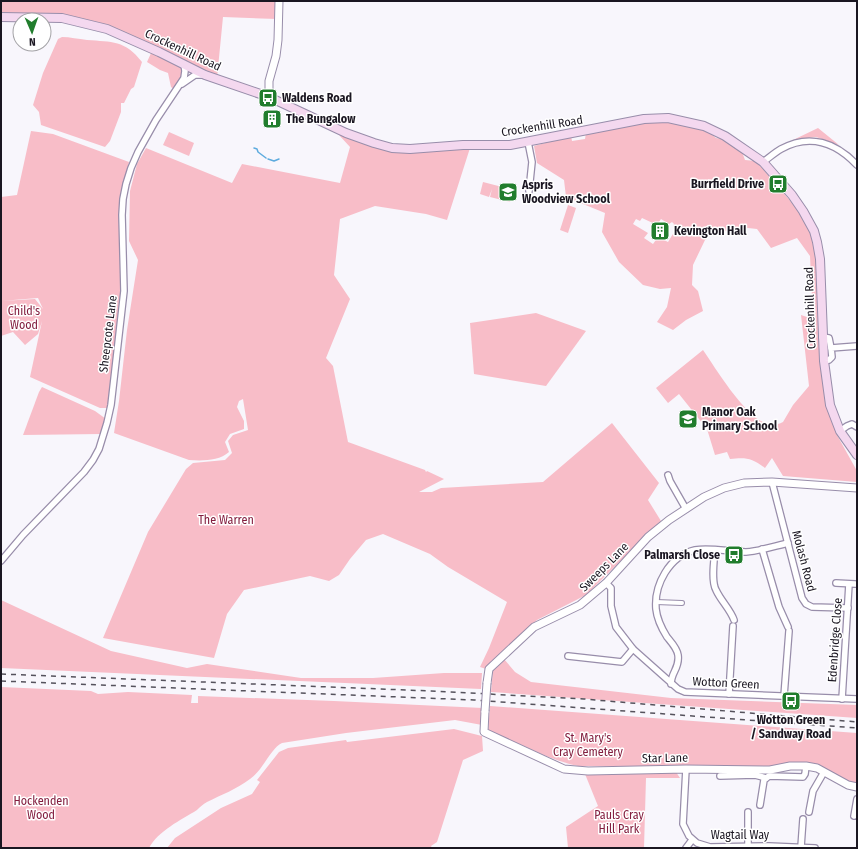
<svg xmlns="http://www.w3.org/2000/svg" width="858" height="849" font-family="'Fira Sans Condensed',sans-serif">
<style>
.green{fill:#f8bdc8;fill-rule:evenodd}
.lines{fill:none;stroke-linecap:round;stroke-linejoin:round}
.stream{stroke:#5dabde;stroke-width:1.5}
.pedestrian-casing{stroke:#988daa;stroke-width:6}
.minor-casing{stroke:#988daa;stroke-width:8}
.tertiary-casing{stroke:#988daa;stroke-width:9}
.secondary-casing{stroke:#988daa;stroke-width:10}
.pedestrian{stroke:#fff;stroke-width:4}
.minor{stroke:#fff;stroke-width:5.5}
.tertiary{stroke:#fff;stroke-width:7}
.secondary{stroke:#f4d8ef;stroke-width:8}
.rail{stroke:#55525c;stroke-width:1.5;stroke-dasharray:5 5;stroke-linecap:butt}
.tertiary-bridge-casing{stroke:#988daa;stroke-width:9;stroke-linecap:butt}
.tertiary-bridge{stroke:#fff;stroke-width:7}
.labels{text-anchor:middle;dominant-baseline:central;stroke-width:3;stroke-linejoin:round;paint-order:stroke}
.street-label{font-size:12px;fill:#1a1621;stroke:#fff}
.poi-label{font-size:12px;font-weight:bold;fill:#1a1621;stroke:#fff;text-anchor:start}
.park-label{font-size:12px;fill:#831e3f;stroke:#fff}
</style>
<rect width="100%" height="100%" fill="#f8f6fc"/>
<g class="green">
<path d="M1,1H275L277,19L223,17L217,78L107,26L33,14L1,13Z"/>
<path d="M62,37C70,37 78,39 87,40C112,42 125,40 142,62L134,87L131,89L124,103H121V112L110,141L105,147L41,125L39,112L33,105L43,73L58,39Z"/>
<path d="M152,51L182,65C184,75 180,81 175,90L171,87L168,73L160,70L147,62Z"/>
<path d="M668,121L704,128L716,138L729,140L741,149L745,160L756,161L793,204L809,228L816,254L828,408L837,435L857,471V482L783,476L772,458L765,468C752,458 746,457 730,459L727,452L715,455L707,429L679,394L668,403L656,388L703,350C716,369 744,415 765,423C771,426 777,425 783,422L793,405L809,386L801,315L813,319L810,256L797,238L771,248L757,229L748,228L712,233L705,240L693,265L692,285L698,291L703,311L686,320L673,330L657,322L667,307L671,288L660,289L643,285L619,262L602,232L605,213L566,197L564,180L537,163L534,146L571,136L572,141L585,139L586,133L640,122ZM642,218L657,225L661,219L669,224L672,222L674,224L673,227L676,229L668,242L658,237L653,244L644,238L648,233L633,224L636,219L640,221Z"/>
<path d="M818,128L839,145L816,137L793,140Z"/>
<path d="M31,131L53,134L129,162L120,204L122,282L108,408H100L30,377L42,321L38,334L25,345L13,332L1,336V301L35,299L43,309L38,298L1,301V197L17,195Z"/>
<path d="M169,132L194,143L189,156L163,145Z"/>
<path d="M339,135L389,150L470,148L447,220L426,214L375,206L340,219L334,275L350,299L326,358L333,366L348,442L425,470L426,472L427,471L444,479L419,492H432L441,488L543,482L612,423L659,483L648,500L661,521L586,595L537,620L499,654L486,669L480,667L489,648L507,602L448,567L430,554L383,534L366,540L350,559L339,575L329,581L310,576L244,590L227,614L214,658L103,638L148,532L186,469L193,463L225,460L232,453L228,441L233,435L248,430L243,399L239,401L237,407L244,421V429L230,434L225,442L229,452C219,461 202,461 189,460L114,433L119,401L127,330L138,260L129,241L130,191L137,164L146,148L232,183L242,164L340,183L350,147Z"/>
<path d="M483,182L514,190L510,202L490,197L492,189L489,197L480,194Z"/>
<path d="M568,205L576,208L568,233L560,230Z"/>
<path d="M536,313L586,331L546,386L474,374L470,323Z"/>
<path d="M42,387L95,411L106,419L101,434L23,435L39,392Z"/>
<path d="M1,600L111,651L187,668L207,664L301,678H373L444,673H482L481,689L1,668Z"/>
<path d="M504,659L515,672L531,682L671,698L857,705V718L491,692L493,670Z"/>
<path d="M1,687L91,691L98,694L128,692L192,695L191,703H198V696L334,701L483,708L482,725L455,720L346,733L282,743C270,749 264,769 250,779C237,789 221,795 207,802C203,804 200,807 197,810C181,820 158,831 149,848H1Z"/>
<path d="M490,706L857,733V783L846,782L823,768L578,766C559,762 543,755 526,747C513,741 500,737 488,731Z"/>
<path d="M454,729L482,736L483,751L463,760L437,842L431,846L432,848H167L175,838L221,808L252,794L260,782L257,780L279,752L288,748L346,740L347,742Z"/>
<path d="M676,772L680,778H646L644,848H568L566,827L598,806L585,774Z"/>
</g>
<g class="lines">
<g class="stream">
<path d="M254,148L257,149L258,152L266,158"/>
<path d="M268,159L274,161L279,159"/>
</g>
<defs>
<path id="pedestrian" d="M656,602L682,603"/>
<g id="minor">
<path d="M182,84L195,75H204"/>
<path d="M528,142L532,162L529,191"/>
<path d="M763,162C769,158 774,153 781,149C810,133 836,143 857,165"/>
<path d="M822,337L829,338L831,348"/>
<path d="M824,361L829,360L832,357L831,348L857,346"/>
<path d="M840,431L847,426L852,424L857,427"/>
<path d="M668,475L670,481L686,509"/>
<path d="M772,482L802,598L806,604L812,607L848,608"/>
<path d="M762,549L779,607L788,627"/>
<path d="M715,550C714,561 711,581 716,590C721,601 730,609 734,620"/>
<path d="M1,561L23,535L84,472L93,460L99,449L107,423L111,405L124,291L122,215L123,199L126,184L131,168L138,152L156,120L184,78L185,71L184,64"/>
<path d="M606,583L611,588V606L616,627L633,649L678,689L685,692L857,699"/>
<path d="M836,583L855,584"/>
<path d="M568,656L622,662L633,649"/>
<path d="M671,684C671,672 680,668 678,655C677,648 671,642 667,637C662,629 657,619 656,609C654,585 669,556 695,550C710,547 730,552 746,552C760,551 775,546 788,543"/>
<path d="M729,694L733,626"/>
<path d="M784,696L789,631"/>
<path d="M842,699L849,584"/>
<path d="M686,769L683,824L689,836L697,843L710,847L769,846L815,848"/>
<path d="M720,776L755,775L766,778"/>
<path d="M760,805L764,780L769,776L803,777L805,774L806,766"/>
<path d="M809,812L813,791L824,772"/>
<path d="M854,816L857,799"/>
<path d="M748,847V812"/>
<path d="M801,847L803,819"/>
<path d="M686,848L692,840"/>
</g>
<g id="tertiary">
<path d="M269,97V81L276,56L278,40L279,1"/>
<path d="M487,683L489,669L534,627L580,605L606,583L648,537L669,520L704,497L724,488L744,483L772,482L857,488"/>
<path d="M485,711L484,732L564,769L588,771L686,769L770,770L790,766H806L817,768L848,785L857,787"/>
</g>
<path id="secondary" d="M1,17L62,18L107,29L159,52L205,75L269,97L346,133L374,143L392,148L410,149L463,145H510L644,119L668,118L704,126L725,136L763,162L792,195L803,211L814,231L817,242L820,259L824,361L830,405L840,431L857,455"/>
</defs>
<use href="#pedestrian" class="pedestrian-casing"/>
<use href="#minor" class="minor-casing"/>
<use href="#tertiary" class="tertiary-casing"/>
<use href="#secondary" class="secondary-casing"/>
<use href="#pedestrian" class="pedestrian"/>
<use href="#minor" class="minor"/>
<use href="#tertiary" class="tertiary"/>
<use href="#secondary" class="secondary"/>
<g class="rail">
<path d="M1,674L431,691L584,699L857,722"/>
<path d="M1,681L474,700L857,728"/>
</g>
<defs>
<path id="tertiary-bridge" d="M485,711L487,683"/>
</defs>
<use href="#tertiary-bridge" class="tertiary-bridge-casing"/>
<use href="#tertiary-bridge" class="tertiary-bridge"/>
</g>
<defs>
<symbol id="bus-square" viewBox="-11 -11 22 22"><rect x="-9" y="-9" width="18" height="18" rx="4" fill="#217d2d" stroke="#fff"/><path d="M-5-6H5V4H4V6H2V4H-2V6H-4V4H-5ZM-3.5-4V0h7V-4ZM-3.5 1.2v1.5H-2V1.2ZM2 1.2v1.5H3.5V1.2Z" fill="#fff"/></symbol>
<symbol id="building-square" viewBox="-11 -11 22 22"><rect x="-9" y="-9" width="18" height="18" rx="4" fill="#217d2d" stroke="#fff"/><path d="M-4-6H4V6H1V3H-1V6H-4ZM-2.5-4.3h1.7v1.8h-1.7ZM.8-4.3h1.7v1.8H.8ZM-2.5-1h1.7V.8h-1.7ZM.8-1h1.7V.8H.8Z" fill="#fff"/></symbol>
<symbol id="school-square" viewBox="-11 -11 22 22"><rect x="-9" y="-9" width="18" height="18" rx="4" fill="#217d2d" stroke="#fff"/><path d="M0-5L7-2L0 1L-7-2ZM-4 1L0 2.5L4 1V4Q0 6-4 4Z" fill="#fff"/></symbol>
</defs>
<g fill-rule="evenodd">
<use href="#bus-square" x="257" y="87" width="22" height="22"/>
<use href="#building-square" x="261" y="108" width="22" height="22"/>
<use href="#bus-square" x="767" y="173" width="22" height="22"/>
<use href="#school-square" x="497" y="181" width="22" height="22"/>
<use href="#building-square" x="649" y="220" width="22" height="22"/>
<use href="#school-square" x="677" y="408" width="22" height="22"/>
<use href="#bus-square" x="723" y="544" width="22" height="22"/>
<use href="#bus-square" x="780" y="690" width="22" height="22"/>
</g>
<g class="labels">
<g class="street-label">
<text transform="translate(183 50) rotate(25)">Crockenhill Road</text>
<text transform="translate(542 126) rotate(-9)">Crockenhill Road</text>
<text transform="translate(810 308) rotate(-92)">Crockenhill Road</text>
<text transform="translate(108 334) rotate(-83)">Sheepcote Lane</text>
<text transform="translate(804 561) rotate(75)">Molash Road</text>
<text transform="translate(604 567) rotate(-45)">Sweeps Lane</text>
<text transform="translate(835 640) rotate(-86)">Edenbridge Close</text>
<text transform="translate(726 683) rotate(3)">Wotton Green</text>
<text transform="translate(665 758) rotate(-1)">Star Lane</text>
<text x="740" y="835">Wagtail Way</text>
</g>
<g class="poi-label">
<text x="282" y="98">Waldens Road</text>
<text x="286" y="119">The Bungalow</text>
<text x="764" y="184" text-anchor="end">Burrfield Drive</text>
<text x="522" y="185">Aspris<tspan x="522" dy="14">Woodview School</tspan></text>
<text x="674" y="231">Kevington Hall</text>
<text x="702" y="412">Manor Oak<tspan x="702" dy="14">Primary School</tspan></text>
<text x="720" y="555" text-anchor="end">Palmarsh Close</text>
<text x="791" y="720" text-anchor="middle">Wotton Green<tspan x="791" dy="14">/ Sandway Road</tspan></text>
</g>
<g class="park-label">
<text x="24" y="311">Child's<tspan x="24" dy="14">Wood</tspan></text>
<text x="226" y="520">The Warren</text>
<text x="588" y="738">St. Mary's<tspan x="588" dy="14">Cray Cemetery</tspan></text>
<text x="41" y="801">Hockenden<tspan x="41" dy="14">Wood</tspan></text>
<text x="619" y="815">Pauls Cray<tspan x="619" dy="14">Hill Park</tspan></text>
</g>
</g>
<rect width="858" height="849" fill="none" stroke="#1a1621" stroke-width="4"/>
<g transform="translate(32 32) rotate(178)"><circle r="19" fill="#ffffff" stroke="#a3a2a6"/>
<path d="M0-3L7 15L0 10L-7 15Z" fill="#217d2d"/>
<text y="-6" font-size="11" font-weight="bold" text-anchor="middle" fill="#1a1621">N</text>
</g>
</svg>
